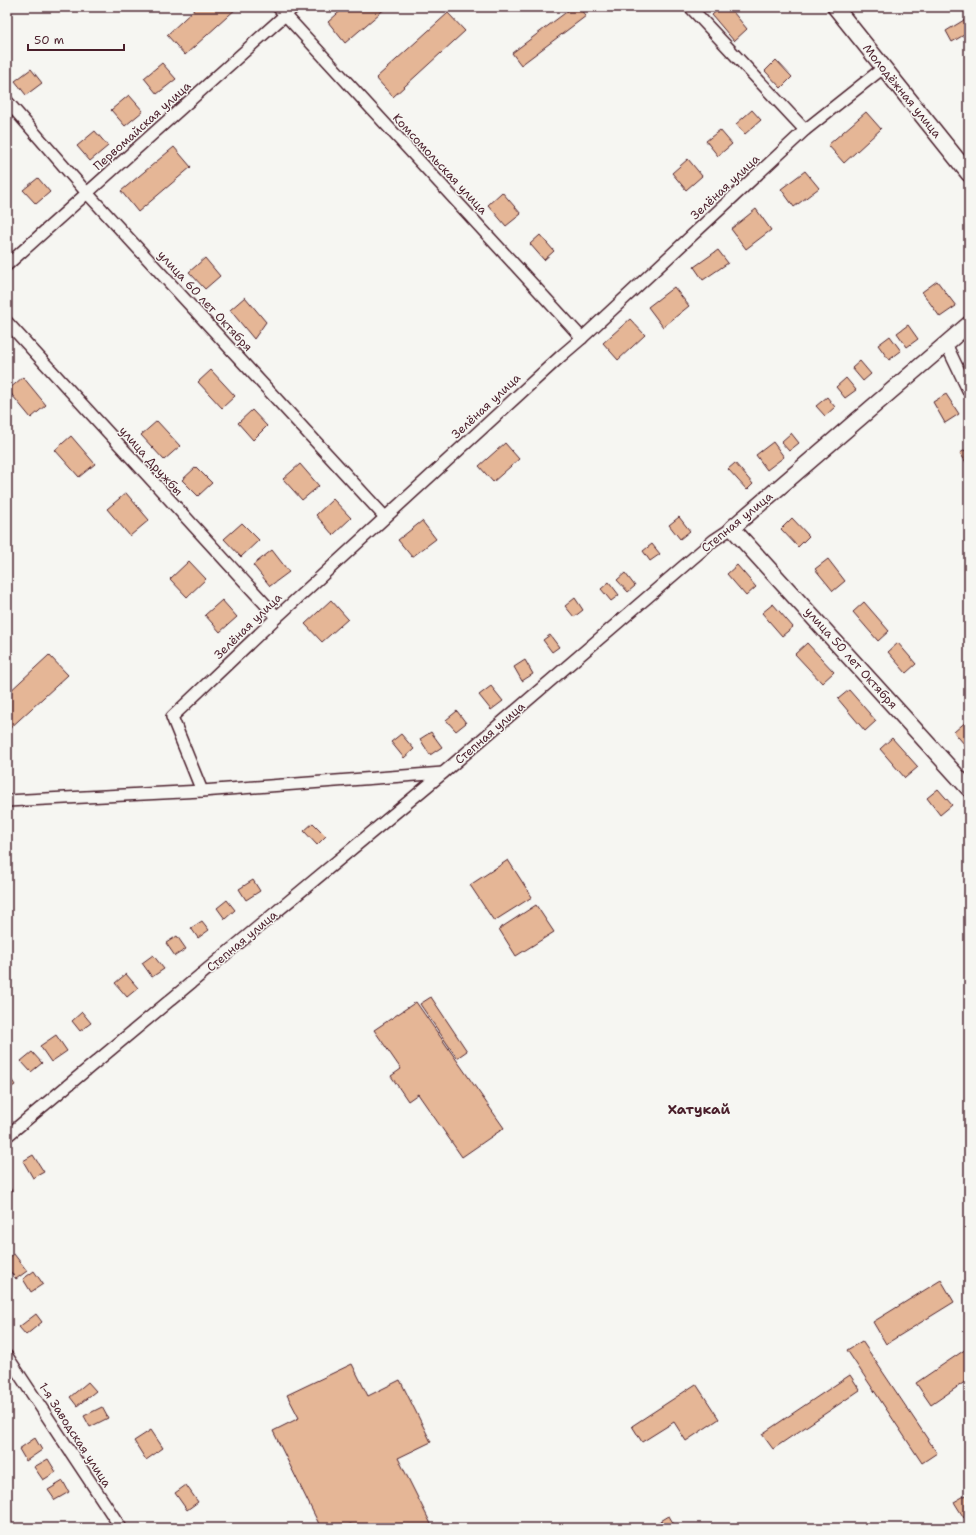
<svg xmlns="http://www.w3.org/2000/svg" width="976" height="1535" font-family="'Shantell Sans',sans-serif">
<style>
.building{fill:#e5b696;stroke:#4a1f2b}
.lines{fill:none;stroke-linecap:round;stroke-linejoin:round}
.street-casing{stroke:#4a1f2b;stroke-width:14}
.secondary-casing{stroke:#4a1f2b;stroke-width:18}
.street{stroke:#f6f6f2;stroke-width:11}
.secondary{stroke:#f6f6f2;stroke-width:15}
.labels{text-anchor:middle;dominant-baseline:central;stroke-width:3;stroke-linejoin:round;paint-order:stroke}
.street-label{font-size:12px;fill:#4a1f2b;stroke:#f6f6f2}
.quarter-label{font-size:14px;font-weight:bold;fill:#4a1f2b;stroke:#f6f6f2}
</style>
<rect width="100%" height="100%" fill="#f6f6f2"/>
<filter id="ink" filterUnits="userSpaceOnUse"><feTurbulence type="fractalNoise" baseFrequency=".025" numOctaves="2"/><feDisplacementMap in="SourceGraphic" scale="8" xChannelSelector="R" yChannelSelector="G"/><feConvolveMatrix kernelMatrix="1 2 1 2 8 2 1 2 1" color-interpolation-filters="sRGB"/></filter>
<g filter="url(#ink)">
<g class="building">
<path d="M197,7H238L185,55L167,35Z"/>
<path d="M345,7H387L345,43L328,22Z"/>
<path d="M573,7H578L586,16L521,65L512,53Z"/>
<path d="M721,7H729L747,29L734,41L712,15Z"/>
<path d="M448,13L465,31L393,97L376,78Z"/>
<path d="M969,17V32L952,42L946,31Z"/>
<path d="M776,60L792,77L781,88L765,71Z"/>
<path d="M162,63L176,79L157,94L144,78Z"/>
<path d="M31,69L42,83L26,95L15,81Z"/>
<path d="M129,95L143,111L125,126L111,110Z"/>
<path d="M752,110L761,120L745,134L736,124Z"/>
<path d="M866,112L881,129L844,163L828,145Z"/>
<path d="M720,130L732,144L718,156L706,141Z"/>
<path d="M95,131L108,146L90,161L77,146Z"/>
<path d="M174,147L191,167L138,212L121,191Z"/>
<path d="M688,159L702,176L686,190L672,173Z"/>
<path d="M805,171L819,188L794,207L781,189Z"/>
<path d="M38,178L50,192L36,204L23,190Z"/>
<path d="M502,192L521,214L506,226L488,205Z"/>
<path d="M756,209L771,230L746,249L731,229Z"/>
<path d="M540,235L554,251L544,260L530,244Z"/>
<path d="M718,250L728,263L703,280L694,267Z"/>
<path d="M205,258L220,276L205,289L189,272Z"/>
<path d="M937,281L956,306L940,317L922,292Z"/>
<path d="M674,287L689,306L663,327L648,307Z"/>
<path d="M245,297L266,322L254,339L230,310Z"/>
<path d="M630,319L645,335L618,360L603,343Z"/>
<path d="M908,325L918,339L907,347L897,333Z"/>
<path d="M890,336L901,351L889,360L878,345Z"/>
<path d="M860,361L871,374L863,381L852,368Z"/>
<path d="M211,370L235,396L222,408L198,382Z"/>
<path d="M23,377L46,405L31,418L8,390Z"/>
<path d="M846,378L856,390L845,398L836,387Z"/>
<path d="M946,394L959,414L945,423L933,402Z"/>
<path d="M827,397L835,407L825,416L816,406Z"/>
<path d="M252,410L267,426L253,440L238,423Z"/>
<path d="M157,421L180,446L164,460L141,435Z"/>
<path d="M791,433L799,443L789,451L781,442Z"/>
<path d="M71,436L95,464L79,477L55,450Z"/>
<path d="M773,442L784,457L767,470L756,455Z"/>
<path d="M505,443L519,459L493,482L479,466Z"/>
<path d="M969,448V467L960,453Z"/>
<path d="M735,463L753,484L747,490L728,469Z"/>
<path d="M300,464L319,486L302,500L283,479Z"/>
<path d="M196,467L212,483L198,496L182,480Z"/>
<path d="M126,493L149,520L130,536L107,509Z"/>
<path d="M333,499L351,518L333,535L316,515Z"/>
<path d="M679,517L690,531L680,539L669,525Z"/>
<path d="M792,518L809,536L798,547L781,529Z"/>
<path d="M422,521L436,539L412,557L398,540Z"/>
<path d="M242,523L259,540L241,557L224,539Z"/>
<path d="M652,544L660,554L650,561L643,551Z"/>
<path d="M272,550L289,572L270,586L253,565Z"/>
<path d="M828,559L845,581L833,591L815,569Z"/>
<path d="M189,561L206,579L187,597L170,579Z"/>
<path d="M737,565L756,587L746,596L727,574Z"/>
<path d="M625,573L635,586L628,592L617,580Z"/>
<path d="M609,582L619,595L611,601L601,589Z"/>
<path d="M575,598L583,610L574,617L565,606Z"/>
<path d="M222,600L237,617L220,632L205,615Z"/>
<path d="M331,600L348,619L322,642L305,624Z"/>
<path d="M864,602L889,631L878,641L853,612Z"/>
<path d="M773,604L793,627L782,636L762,613Z"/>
<path d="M550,635L559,647L552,652L543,640Z"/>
<path d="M807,643L834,672L822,683L795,654Z"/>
<path d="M898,643L916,664L906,673L888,652Z"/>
<path d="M49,655L68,675L7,731V694Z"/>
<path d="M525,660L533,674L522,681L514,667Z"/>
<path d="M491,686L503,701L491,710L479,695Z"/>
<path d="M849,690L876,721L865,731L838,699Z"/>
<path d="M457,711L466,723L456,731L446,720Z"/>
<path d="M969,719V750L954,732Z"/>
<path d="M431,732L442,747L430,755L420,739Z"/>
<path d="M401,734L414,749L404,758L391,742Z"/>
<path d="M892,738L918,767L905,778L880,749Z"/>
<path d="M938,789L952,805L940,815L927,798Z"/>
<path d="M313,823L326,836L317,845L304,831Z"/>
<path d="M508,860L532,897L494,921L470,885Z"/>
<path d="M253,880L260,891L246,900L239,889Z"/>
<path d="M227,900L235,910L225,919L217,908Z"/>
<path d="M536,905L554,932L516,956L499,929Z"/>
<path d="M202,921L209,930L198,938L191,928Z"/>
<path d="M177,936L186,949L175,956L166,943Z"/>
<path d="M153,955L164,969L152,977L142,963Z"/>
<path d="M126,974L138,988L127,997L115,983Z"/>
<path d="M431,997L467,1051L457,1058L420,1004Z"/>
<path d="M416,1002L504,1128L462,1157L418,1094L408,1101L391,1076L401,1069L374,1030Z"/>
<path d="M82,1012L91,1023L80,1031L72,1021Z"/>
<path d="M56,1035L67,1051L51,1062L40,1046Z"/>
<path d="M32,1052L42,1063L31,1072L21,1061Z"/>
<path d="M7,1073L15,1085L7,1090Z"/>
<path d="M33,1155L44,1172L33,1178L23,1161Z"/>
<path d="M7,1184L12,1191L7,1195Z"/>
<path d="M14,1254L27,1271L16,1279L7,1267V1259Z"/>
<path d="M34,1271L43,1284L31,1292L23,1279Z"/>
<path d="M941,1280L954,1302L886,1344L873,1322Z"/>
<path d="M36,1314L42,1322L26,1335L19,1327Z"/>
<path d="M862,1341L937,1453L922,1463L847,1350Z"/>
<path d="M969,1347V1379L931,1405L916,1383Z"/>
<path d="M352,1364L368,1396L400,1380L431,1442L398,1458L433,1528H353L351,1524L343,1528H321L273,1431L299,1418L287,1395Z"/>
<path d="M850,1375L860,1390L773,1449L762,1434Z"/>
<path d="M88,1382L96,1391L77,1406L70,1397Z"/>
<path d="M696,1384L719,1419L686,1441L674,1422L642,1442L632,1426Z"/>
<path d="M102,1407L108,1418L90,1427L84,1416Z"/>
<path d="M151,1430L163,1448L146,1460L134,1441Z"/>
<path d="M35,1438L42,1450L26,1461L19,1449Z"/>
<path d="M48,1459L56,1472L43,1480L34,1467Z"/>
<path d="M63,1481L69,1492L55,1500L48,1490Z"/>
<path d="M186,1485L198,1502L187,1510L175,1493Z"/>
<path d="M966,1495L969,1500V1515L964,1518L954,1502Z"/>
<path d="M669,1516L676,1528H649Z"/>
</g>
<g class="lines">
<defs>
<g id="street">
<path d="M278,7L582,338"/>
<path d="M690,7L805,130"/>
<path d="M7,101L87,193L385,517"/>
<path d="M7,265L294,7"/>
<path d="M7,322L277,617"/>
<path d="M946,344L969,392"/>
<path d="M202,791L172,717L277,617L561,356L582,338L805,130L883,68"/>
<path d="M7,801L202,791L443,773"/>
<path d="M7,1136L443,773L714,540L732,528"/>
<path d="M7,1356L121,1528"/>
</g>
<g id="secondary">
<path d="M835,7L969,174"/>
<path d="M969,324L732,528L969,789"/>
</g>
</defs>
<use href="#street" class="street-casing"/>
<use href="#secondary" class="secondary-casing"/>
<use href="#street" class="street"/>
<use href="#secondary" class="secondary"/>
</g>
</g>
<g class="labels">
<g class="street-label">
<text transform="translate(902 91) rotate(51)">Молодёжная улица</text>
<text transform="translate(142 126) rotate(-42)">Первомайская улица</text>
<text transform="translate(440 164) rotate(47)">Комсомольская улица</text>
<text transform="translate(725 187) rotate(-43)">Зелёная улица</text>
<text transform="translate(205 301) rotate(47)">улица 60 лет Октября</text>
<text transform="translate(486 406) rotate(-43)">Зелёная улица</text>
<text transform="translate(151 461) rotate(48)">улица Дружбы</text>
<text transform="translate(737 522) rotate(-39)">Степная улица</text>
<text transform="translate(248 626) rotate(-44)">Зелёная улица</text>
<text transform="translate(851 658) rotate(48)">улица 50 лет Октября</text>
<text transform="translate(490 733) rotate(-41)">Степная улица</text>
<text transform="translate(242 941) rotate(-40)">Степная улица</text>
<text transform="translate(75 1435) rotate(57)">1-я Заводская улица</text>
</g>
<g class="quarter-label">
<text x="699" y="1109">Хатукай</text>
</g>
</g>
<rect width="976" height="1535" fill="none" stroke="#f6f6f2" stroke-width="24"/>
<rect x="12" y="12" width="952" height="1511" fill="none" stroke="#4a1f2b" stroke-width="1.5" filter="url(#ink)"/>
<path d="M28 44v6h96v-6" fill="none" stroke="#4a1f2b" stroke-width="2"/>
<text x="34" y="44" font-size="12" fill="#4a1f2b" stroke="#f6f6f2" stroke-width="3" paint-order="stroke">50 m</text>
</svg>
